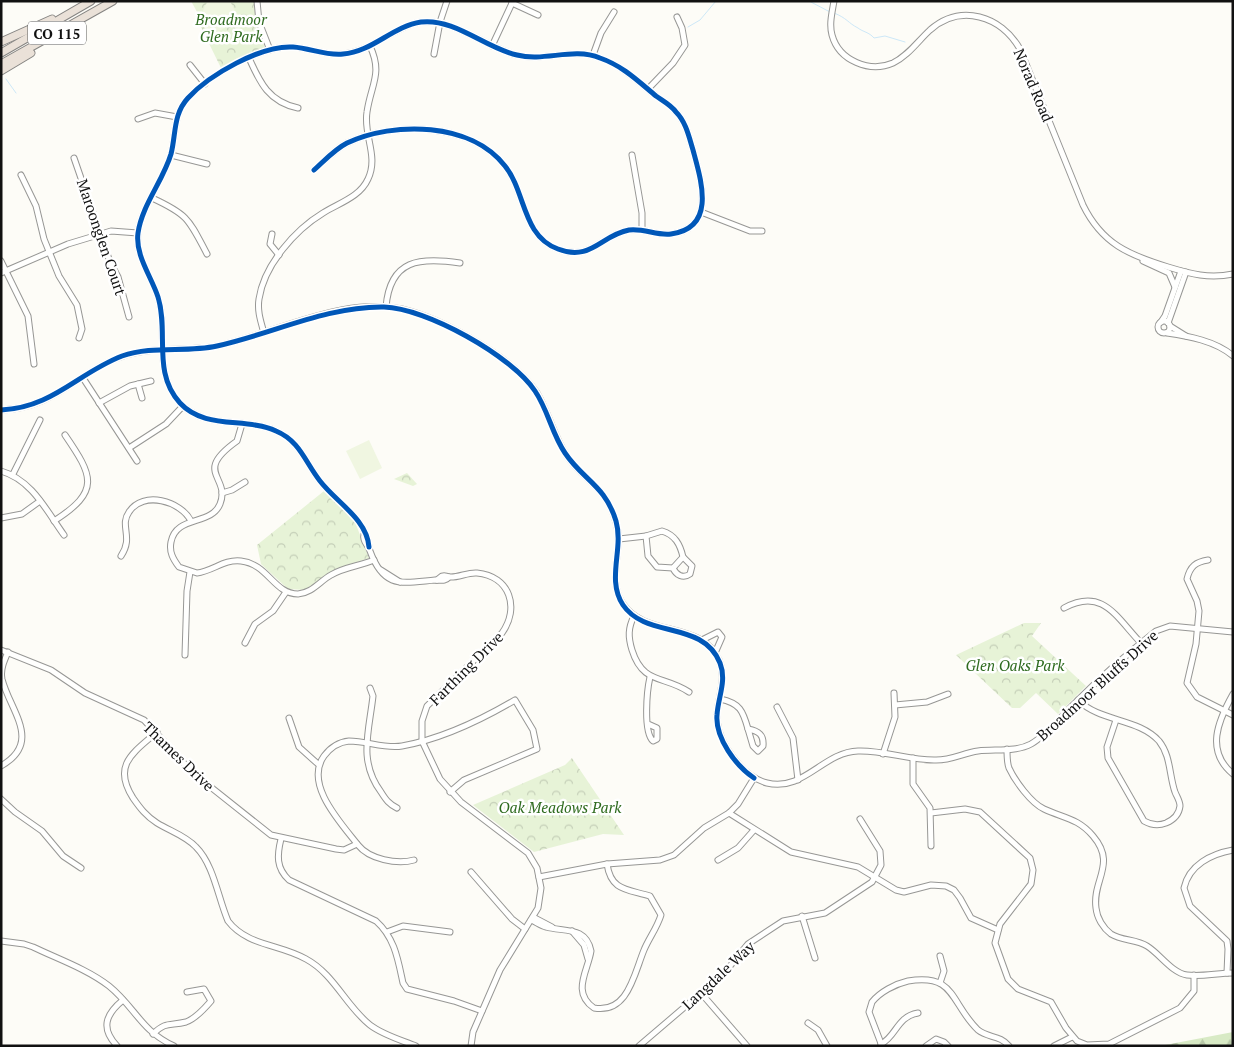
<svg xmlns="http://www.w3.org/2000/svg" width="1234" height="1047" font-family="'PT Serif',serif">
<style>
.forest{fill:url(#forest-firs)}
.park{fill:url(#park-crowns)}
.pitch{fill:#f0f6e1}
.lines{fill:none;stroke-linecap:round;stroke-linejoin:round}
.stream{stroke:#cde8f7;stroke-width:1}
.minor-casing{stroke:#979795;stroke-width:7}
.highway-casing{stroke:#858482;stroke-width:9}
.minor{stroke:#fffffe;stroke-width:5}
.highway{stroke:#eae1d8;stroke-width:7}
.cycleway-casing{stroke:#fff;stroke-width:8}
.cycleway{stroke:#0057b8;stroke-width:5}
.labels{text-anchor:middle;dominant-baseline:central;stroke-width:5;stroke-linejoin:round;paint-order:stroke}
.shield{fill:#fff;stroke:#585858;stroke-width:1}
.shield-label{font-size:14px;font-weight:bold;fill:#111}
.park-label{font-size:15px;font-style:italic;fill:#2f6b1f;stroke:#fff}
.street-label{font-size:15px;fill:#111;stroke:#fff}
</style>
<defs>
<pattern id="forest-firs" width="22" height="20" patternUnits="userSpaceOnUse" patternTransform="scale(1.25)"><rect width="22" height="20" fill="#d8eac5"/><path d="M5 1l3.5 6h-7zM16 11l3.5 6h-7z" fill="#b8c8a8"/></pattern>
<pattern id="park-crowns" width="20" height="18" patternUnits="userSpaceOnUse" patternTransform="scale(1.25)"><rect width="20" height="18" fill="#e7f3d7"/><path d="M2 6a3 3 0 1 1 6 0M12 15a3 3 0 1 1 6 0" fill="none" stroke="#c5cfb8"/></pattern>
</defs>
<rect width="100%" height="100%" fill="#fdfcf7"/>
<path class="forest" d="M1233,1032V1046H1160Z"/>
<g class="park">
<path d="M191,1H254L256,23L265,48L221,68L200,25L201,19Z"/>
<path d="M407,473L417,484L413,486L394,479Z"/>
<path d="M324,491L355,522L369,558L332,571L305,590L288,589L261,564L257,545Z"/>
<path d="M1024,623H1041L1032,636L1086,686L1058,714L1036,693L1020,708H1012L956,655Z"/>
<path d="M572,758L624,835L603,834L534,852L473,805L565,765Z"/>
</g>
<g class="pitch">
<path d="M208,1H230L238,17L237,22L209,36C202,24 199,13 208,1Z"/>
<path d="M369,440L382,468L360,479L346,451Z"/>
<path d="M519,800L523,808L508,814L504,806Z"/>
</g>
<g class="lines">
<g class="stream">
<path d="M809,1L830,12"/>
<path d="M834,13C847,18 848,23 858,28C863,32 869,32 874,38L885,36L905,42"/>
<path d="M688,27L700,20L716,1"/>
<path d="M6,79L16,93"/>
</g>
<defs>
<g id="minor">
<path d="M257,1L259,22L270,50"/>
<path d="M834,1C832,13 829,24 832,35C839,61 870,73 893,63C908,56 918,41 930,30C961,3 1001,16 1020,49L1083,205C1102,244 1129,255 1168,267C1191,274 1209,279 1233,274"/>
<path d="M512,3L538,15"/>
<path d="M492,46L513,1"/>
<path d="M434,54L440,22L447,1"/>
<path d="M593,55L601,33L614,12"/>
<path d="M249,58C260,83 269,102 298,108"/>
<path d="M190,65L205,84"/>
<path d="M648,89L673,63L685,45L682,28L677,17"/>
<path d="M138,119L155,113L177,117"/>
<path d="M171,155L207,164"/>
<path d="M632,155L642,213V230"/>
<path d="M74,158L110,262L118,277L129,317"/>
<path d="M314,170C324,161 335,149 347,143C394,121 471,122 505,166C526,192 522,236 558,249C591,262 601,235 629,230C644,228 657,236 671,234C717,228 701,180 693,150C689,137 686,122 676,112C671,105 663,101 656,96C638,81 623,66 600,58C573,47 545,62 517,55C485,48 455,18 421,22C393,26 372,52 343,54C326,56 310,48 293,47C261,45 209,75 188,98C173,114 176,135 171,154C163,181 142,205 138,233C135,255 151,276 158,297C169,332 152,373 180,403C205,430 245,417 276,431C300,441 305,462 320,481C336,502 367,519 369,547"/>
<path d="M21,175L36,206L44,239L59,276L77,305L82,329L79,338"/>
<path d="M152,198C189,215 189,220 207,254"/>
<path d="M701,212L750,231H762"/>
<path d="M272,234L270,244L279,255"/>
<path d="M1,261L28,316L34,364"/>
<path d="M1143,261L1169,273L1175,287"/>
<path d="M1,273L68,244L111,231L138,233"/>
<path d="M386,307C390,259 420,257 460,263"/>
<circle cx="1164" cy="327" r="6"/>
<path d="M1161,322L1165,316L1181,271"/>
<path d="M1168,323L1186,272"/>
<path d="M1170,326L1186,336"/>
<path d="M264,333C261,322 257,311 259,299C264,265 295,230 323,213C339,203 360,197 368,179C379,156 363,135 367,112C371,84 383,74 370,46"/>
<path d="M1167,333C1188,336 1216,341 1233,356"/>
<path d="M83,378L137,461"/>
<path d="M138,384L142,398"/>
<path d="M99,403L130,386L151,381"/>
<path d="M1,410C56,408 79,370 126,355C155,346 187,352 217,346C279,333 346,293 410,311C448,322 516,360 537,393C549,413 554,437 567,456C585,482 606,486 616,522C624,550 606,579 623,604C646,638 701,620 719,660C728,681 716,699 717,720C719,744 743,777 767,783C804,792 823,752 858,751C883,750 908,760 934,760C950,761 963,753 978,751C996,749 1016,752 1031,744C1048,734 1062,715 1076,702C1101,677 1128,653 1156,631L1170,626L1233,632"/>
<path d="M242,424L237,441C192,473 231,476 220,504C211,526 176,515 171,542C169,552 173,559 179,567L197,573C213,571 224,559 241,561C268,564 274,594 298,594C312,593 320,581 331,575C344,567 360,566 374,560"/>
<path d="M129,448L166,424L183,406"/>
<path d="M1,471C32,480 46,510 64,535"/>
<path d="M13,474L40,420"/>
<path d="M222,493L232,490L245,482"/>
<path d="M1,518L22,514L40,501"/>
<path d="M54,521C101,491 93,476 65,435"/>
<path d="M662,531C675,535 680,544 683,557L673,568L657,567L648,556L646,536Z"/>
<path d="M364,534C362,542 368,544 370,551C384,589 401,583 435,580C441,580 445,582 449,577"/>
<path d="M619,539L646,536"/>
<path d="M121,556C134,537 119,526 129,512C143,490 181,501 191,521"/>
<path d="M1208,560C1196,562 1190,566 1187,579L1197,601L1199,611L1196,644L1187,683L1197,697L1233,715"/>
<path d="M673,568C676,575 683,579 690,574L692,566L683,557"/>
<path d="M381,570L400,582"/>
<path d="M437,580L442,576C445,575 447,576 449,577C458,578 468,572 477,573C510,576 520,608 502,633L427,706L422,721V741L440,779L461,802L528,853L537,868L541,888L538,908L500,970L473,1032L471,1046"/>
<path d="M1064,608C1103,587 1116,617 1141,643"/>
<path d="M634,616C628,628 628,637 632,650C643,685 664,675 689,692"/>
<path d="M702,640L718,632L722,637L715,653"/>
<path d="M245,643L255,624L273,611L286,592"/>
<path d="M1,650L51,670L85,693L144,720L193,773L271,835L336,849L344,850L357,844"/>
<path d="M185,655L187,591L190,572"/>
<path d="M370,688L373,696C369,732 358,761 381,792C386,800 389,804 397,808"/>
<path d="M1233,694C1218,721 1205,751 1233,774"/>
<path d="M720,699C740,703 743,711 748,729"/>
<path d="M1078,700C1100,722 1138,718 1159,741C1171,756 1169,775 1175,792C1177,797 1180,801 1180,806C1179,815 1173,820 1166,823C1158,826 1151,825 1144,821L1108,758L1107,747L1116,720"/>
<path d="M895,705L927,702L948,694"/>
<path d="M777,707L793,738L798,780"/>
<path d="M289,718L299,747L318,764"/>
<path d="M648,724L657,728V739L653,741C643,732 647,690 650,677"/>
<path d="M748,729C759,731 764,735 763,746L758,751L753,746Z"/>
<path d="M157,732C133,753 112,765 133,798C140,808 146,816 157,823C170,831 186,836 196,847C214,865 218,898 228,921C247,946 280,944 306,959C334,974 346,1006 370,1025C383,1035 401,1040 416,1046"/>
<path d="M1007,749C1007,755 1007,763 1009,768C1015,781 1031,803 1044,809C1063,818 1078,818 1093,836C1117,864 1092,880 1096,908C1097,918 1103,928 1111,934C1122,941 1136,939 1147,946C1160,954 1172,973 1187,975C1201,977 1218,973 1233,973"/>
<path d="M883,754L895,717L894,693"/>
<path d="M913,758V784L930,808L931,846"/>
<path d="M1,766C43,742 10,711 2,679C0,670 4,661 8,652"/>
<path d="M1,799L15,812L42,831L63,856L81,868"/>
<path d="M729,813L791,852L858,867L896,890L904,892L931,885L946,886L954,890L960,898L971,918L998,930"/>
<path d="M931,813L965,809L980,812L1030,858L1033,870L1031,884L1000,924L995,943L1008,979L1018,989L1051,1002L1066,1028L1077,1041L1087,1045L1109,1044L1180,1008L1194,991V975"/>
<path d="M281,839C277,855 276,868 289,880L376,921C395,938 398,960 403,983L407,989L454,1001L482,1011"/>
<path d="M414,860C397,865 369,859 358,845C340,822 304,784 324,756C330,748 339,742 349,741C367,741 385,749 402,746C442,739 481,720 515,700L533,730L537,749L464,780L450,792"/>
<path d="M718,860L738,848L754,830"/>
<path d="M471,872L512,919L525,929"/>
<path d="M539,877L607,864L660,860L674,855L704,828L729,813L738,804L754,778"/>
<path d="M802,916L815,958"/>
<path d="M533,917L552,927"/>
<path d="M531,920C536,922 541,926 546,927C564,932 586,926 591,951C588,971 571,992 594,1008C628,1014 634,974 644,950C649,938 657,928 661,915L650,896C627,889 611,891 607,864"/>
<path d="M572,931L584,945L588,959"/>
<path d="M387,932L403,926L450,932"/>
<path d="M1,941L24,944L33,947C58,959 87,969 109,986C135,1007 141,1031 174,1046"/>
<path d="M1227,973L1228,949L1227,941L1190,906L1184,888C1189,865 1211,854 1233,850"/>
<path d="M940,983L944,971L940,956"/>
<path d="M701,993L747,1046"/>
<path d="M808,1023L818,1030L827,1046"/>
<path d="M153,1034C166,1021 170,1026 186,1022C195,1019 205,1008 211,1001L204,989L187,992"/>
<path d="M881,1044C897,1036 896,1017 918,1013"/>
<path d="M117,1046C100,1028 106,1014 123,1000"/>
<path d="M639,1046L701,993L730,966L748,944L783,921L825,913L872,882L881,865L880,851L860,819"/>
<path d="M882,1046L869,1012L872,1002C880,992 895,984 908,981C956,973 950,1003 978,1030C988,1038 1000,1035 1009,1046"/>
<path d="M926,1046L936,1039L944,1042L948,1046"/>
<path d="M1054,1046L1072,1037"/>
</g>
<g id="highway">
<path d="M1,42L52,19"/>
<path d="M1,53L91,1"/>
<path d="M1,64L113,1"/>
<path d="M1,71L31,53"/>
</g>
</defs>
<use href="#minor" class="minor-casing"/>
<use href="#highway" class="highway-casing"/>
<use href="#minor" class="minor"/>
<use href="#highway" class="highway"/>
<defs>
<g id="cycleway">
<path d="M314,170C324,161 335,149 347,143C394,121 471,122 505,166C526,192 522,236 558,249C591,262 601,235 629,230C644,228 657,236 671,234C717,228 701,180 693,150C689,137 686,122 676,112C671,105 663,101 656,96C638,81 623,66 600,58C573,47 545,62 517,55C485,48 455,18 421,22C393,26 372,52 343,54C326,56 310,48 293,47C261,45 209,75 188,98C173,114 176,135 171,154C163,181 142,205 138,233C135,255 151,276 158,297C169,332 152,373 180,403C205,430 245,417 276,431C300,441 305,462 320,481C336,502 367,519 369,547"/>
<path d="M1,410C52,408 78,373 122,356C153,345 186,353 217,346C272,334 327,306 384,307C426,308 512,356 535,391C548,410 552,434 565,453C583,480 605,485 616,521C624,549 606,579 623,605C646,639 703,620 720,663C727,681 718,697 717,715C715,738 736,766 754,778"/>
</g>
</defs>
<use href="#cycleway" class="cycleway-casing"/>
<use href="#cycleway" class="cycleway"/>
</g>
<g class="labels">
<rect class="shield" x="28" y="21.5" width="58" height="23" rx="4"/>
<g class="shield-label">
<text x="57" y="33">CO 115</text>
</g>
<g class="park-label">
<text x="231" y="19">Broadmoor<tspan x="231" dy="17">Glen Park</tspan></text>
<text x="1015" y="665">Glen Oaks Park</text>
<text x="560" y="807">Oak Meadows Park</text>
</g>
<g class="street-label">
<text transform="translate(1034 85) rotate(67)">Norad Road</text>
<text transform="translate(102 237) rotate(71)">Maroonglen Court</text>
<text transform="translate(466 668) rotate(-45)">Farthing Drive</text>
<text transform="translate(1097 685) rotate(-42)">Broadmoor Bluffs Drive</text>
<text transform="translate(179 756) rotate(44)">Thames Drive</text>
<text transform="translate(718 975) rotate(-43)">Langdale Way</text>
</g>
</g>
<rect width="1234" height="1047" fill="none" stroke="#111111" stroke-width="5"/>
</svg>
